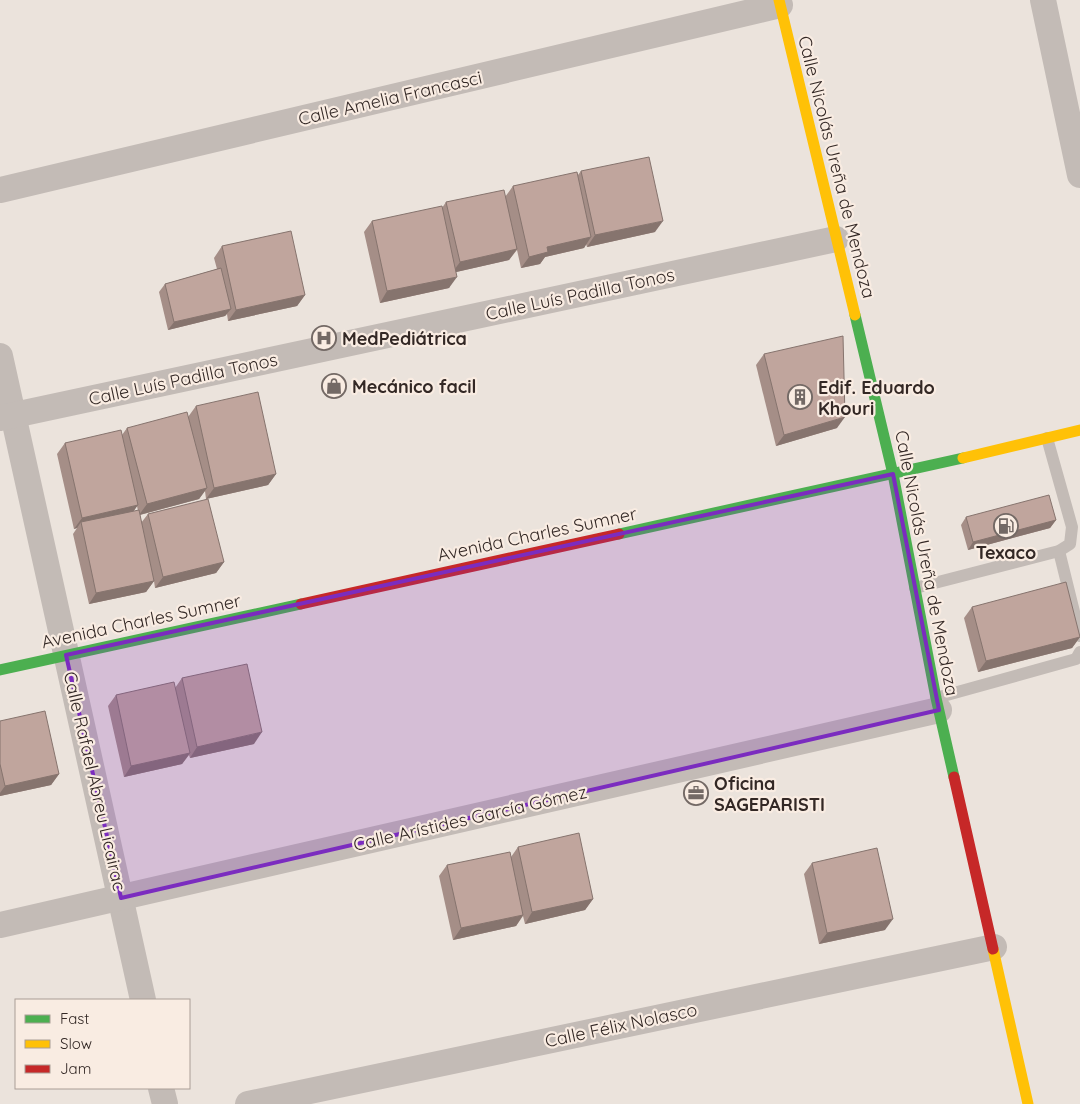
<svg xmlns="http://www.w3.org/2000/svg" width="1080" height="1104" font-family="Quicksand,sans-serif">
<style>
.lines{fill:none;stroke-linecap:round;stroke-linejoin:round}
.lane{stroke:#c3bbb6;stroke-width:12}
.street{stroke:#c3bbb6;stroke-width:26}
.fast{stroke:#4caf50;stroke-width:11}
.slow{stroke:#ffc107;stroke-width:11}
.jam{stroke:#c62828;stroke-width:11}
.wall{fill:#a58e87;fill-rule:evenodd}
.shaded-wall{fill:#86746e}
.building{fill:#c0a59d;stroke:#86746e}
.marked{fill:#7b2cbf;fill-opacity:0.2;stroke:#7b2cbf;stroke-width:4;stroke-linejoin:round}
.labels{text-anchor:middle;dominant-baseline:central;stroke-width:4.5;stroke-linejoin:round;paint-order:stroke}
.street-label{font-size:18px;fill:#332825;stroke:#f9ece2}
.poi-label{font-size:18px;font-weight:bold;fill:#332825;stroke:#f9ece2;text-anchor:start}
</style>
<rect width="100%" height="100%" fill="#ebe3dc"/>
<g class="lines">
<g class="lane">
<path d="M1059,551L1080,636"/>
<path d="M915,588L1059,551L1070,544L1072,527L1047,438"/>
<path d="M936,698L1076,659L1080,652"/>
</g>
<g class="street">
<path d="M1043,0L1080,175"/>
<path d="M0,190L780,5"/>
<path d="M0,356L143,1000"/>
<path d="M0,418L836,239"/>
<path d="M0,925L939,710"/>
<path d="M161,1088L165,1104"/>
<path d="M248,1104L994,947"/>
</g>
<g class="fast">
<path d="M855,315L893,474L936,698L954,777"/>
<path d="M619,534L963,458"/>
<path d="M0,670L301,604"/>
</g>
<g class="slow">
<path d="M779,0L855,315"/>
<path d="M963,458L1080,430"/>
<path d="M993,949L1028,1104"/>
</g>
<g class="jam">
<path d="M301,604L619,534"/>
<path d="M954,777L993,949"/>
</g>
</g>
<g class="wall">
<path d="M581,171L655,232L587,247L586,244L584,248L545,257L540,264L521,268L517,250L509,260L456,272L449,288L380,303L364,232L372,221L442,208L446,202L505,197L513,186L578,175Z"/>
<path d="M222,246L305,295L297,306L228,321L227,314L225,316L168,330L159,292L165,284L217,269L214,258Z"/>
<path d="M764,354L837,428L776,446L756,365Z"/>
<path d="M196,406L276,474L268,485L206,499L205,491L199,499L140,515L141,523L148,514L224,562L216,573L155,588L154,581L146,592L89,604L73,534L77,528L74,529L57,454L65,443L122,435L127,428L188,417ZM137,506L138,511L133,512Z"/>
<path d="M966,517L1056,520L1050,528L968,550L961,525Z"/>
<path d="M972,607L1080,637L1072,648L978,672L964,618Z"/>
<path d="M182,678L254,744L190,758L189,755L182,764L124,777L108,706L116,695L175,688Z"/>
<path d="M0,721L59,774L51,785L0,796Z"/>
<path d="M518,847L593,899L585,910L525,924L523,916L516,926L453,940L439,876L447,865L511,857Z"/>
<path d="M812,863L885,930L819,944L804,874Z"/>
</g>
<g class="shaded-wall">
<path d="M663,221L655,232L587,247L595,235Z"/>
<path d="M591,237L584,248L545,257L540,264L521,268L529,257L547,247Z"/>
<path d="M517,249L509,260L452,273L460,262Z"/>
<path d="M457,277L449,288L380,303L387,291Z"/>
<path d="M305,295L297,306L228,321L236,310Z"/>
<path d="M231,309L225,316L168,330L174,322Z"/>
<path d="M845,417L837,428L776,446L784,435Z"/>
<path d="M276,474L268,485L206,499L214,488Z"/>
<path d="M207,488L199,499L139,515L147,504Z"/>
<path d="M138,505L130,516L81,522L77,528L74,529L82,518Z"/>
<path d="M1056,520L1050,528L968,550L973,542Z"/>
<path d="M224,562L216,573L155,588L163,577Z"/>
<path d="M154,581L146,592L89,604L96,593Z"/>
<path d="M1080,637L1072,648L978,672L986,661Z"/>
<path d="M262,732L254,744L190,758L197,747Z"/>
<path d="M190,753L182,764L124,777L131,766Z"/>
<path d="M59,774L51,785L0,796V793L5,786Z"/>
<path d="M593,899L585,910L525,924L532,912Z"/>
<path d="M523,915L516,926L453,940L461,928Z"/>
<path d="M893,919L885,930L819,944L827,933Z"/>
</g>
<g class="building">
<path d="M649,157L663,221L595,235L581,171Z"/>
<path d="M577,172L591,237L547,247L548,252L529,257L513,186Z"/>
<path d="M504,190L517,249L460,262L446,202Z"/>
<path d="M442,206L457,277L387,291L372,221Z"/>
<path d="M291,231L305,295L236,310L222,246Z"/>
<path d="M221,268L231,309L174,322L165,284Z"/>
<path d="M843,336L845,417L784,435L764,354Z"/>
<path d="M258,392L276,474L214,488L196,406Z"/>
<path d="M187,412L207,488L147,504L127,428Z"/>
<path d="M121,430L138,505L82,518L65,443Z"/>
<path d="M1049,495L1056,520L973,542L966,517Z"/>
<path d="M208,499L224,562L163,577L148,514Z"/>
<path d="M139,510L154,581L96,593L81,522Z"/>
<path d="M1066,582L1080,637L986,661L972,607Z"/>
<path d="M247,664L262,732L197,747L182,678Z"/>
<path d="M174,682L190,753L131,766L116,695Z"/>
<path d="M45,711L59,774L5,786L0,764V721Z"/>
<path d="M579,833L593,899L532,912L518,847Z"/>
<path d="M877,848L893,919L827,933L812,863Z"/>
<path d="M510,852L523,915L461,928L447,865Z"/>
</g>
<path class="marked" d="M893,474L939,710L121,898L66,655Z"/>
<defs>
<symbol id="hospital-ring" viewBox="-11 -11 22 22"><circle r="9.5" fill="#f9ece2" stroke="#736965" stroke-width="1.5"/><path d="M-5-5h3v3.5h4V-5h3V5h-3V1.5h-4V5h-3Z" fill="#736965"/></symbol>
<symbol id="shop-ring" viewBox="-11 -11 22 22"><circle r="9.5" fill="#f9ece2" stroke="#736965" stroke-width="1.5"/><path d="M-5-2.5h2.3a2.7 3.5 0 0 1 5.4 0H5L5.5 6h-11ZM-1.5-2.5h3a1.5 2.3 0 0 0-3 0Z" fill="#736965"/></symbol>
<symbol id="building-ring" viewBox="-11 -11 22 22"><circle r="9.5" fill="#f9ece2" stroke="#736965" stroke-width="1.5"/><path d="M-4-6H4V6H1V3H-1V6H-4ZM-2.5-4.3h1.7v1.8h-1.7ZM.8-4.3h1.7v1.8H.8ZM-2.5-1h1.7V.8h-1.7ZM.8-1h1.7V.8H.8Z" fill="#736965"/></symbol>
<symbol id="fuel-ring" viewBox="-11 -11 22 22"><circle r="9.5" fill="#f9ece2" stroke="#736965" stroke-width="1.5"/><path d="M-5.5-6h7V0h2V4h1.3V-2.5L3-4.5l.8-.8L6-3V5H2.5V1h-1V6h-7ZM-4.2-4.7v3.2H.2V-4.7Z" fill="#736965"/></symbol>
<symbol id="office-ring" viewBox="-11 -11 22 22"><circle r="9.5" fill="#f9ece2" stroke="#736965" stroke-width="1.5"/><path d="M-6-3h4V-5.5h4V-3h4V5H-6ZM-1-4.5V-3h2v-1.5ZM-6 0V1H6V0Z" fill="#736965"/></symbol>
</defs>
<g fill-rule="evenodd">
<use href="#hospital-ring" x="310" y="324" width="28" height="28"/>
<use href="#shop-ring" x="320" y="372" width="28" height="28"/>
<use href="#building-ring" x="786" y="383" width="28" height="28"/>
<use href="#fuel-ring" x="992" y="512" width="28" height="28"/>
<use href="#office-ring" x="682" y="779" width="28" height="28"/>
</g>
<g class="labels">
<g class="street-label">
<text transform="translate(390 98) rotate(-13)">Calle Amelia Francasci</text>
<text transform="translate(837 167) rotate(76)">Calle Nicolás Ureña de Mendoza</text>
<text transform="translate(580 294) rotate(-12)">Calle Luís Padilla Tonos</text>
<text transform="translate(183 379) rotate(-12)">Calle Luís Padilla Tonos</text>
<text transform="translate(537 534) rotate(-12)">Avenida Charles Sumner</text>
<text transform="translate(927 563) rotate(79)">Calle Nicolás Ureña de Mendoza</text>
<text transform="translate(141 621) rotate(-12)">Avenida Charles Sumner</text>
<text transform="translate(95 781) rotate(77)">Calle Rafael Abreu Licairac</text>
<text transform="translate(470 818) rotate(-13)">Calle Arístides García Gómez</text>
<text transform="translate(621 1025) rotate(-12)">Calle Félix Nolasco</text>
</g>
<g class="poi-label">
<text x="342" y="338">MedPediátrica</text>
<text x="352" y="386">Mecánico facil</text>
<text x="818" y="387">Edif. Eduardo<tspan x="818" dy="21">Khouri</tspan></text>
<text x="1006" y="552" text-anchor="middle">Texaco</text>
<text x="714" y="783">Oficina<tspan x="714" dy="21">SAGEPARISTI</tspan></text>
</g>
</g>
<rect x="15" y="999" width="175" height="90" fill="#f9ece2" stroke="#aa9e96"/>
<rect x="25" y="1015" width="25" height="8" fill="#4caf50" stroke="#aa9e96"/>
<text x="60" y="1024" font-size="15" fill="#332825">Fast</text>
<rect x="25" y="1040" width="25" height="8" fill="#ffc107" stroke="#aa9e96"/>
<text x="60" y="1049" font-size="15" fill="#332825">Slow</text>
<rect x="25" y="1065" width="25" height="8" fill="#c62828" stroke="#aa9e96"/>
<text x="60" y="1074" font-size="15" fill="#332825">Jam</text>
</svg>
